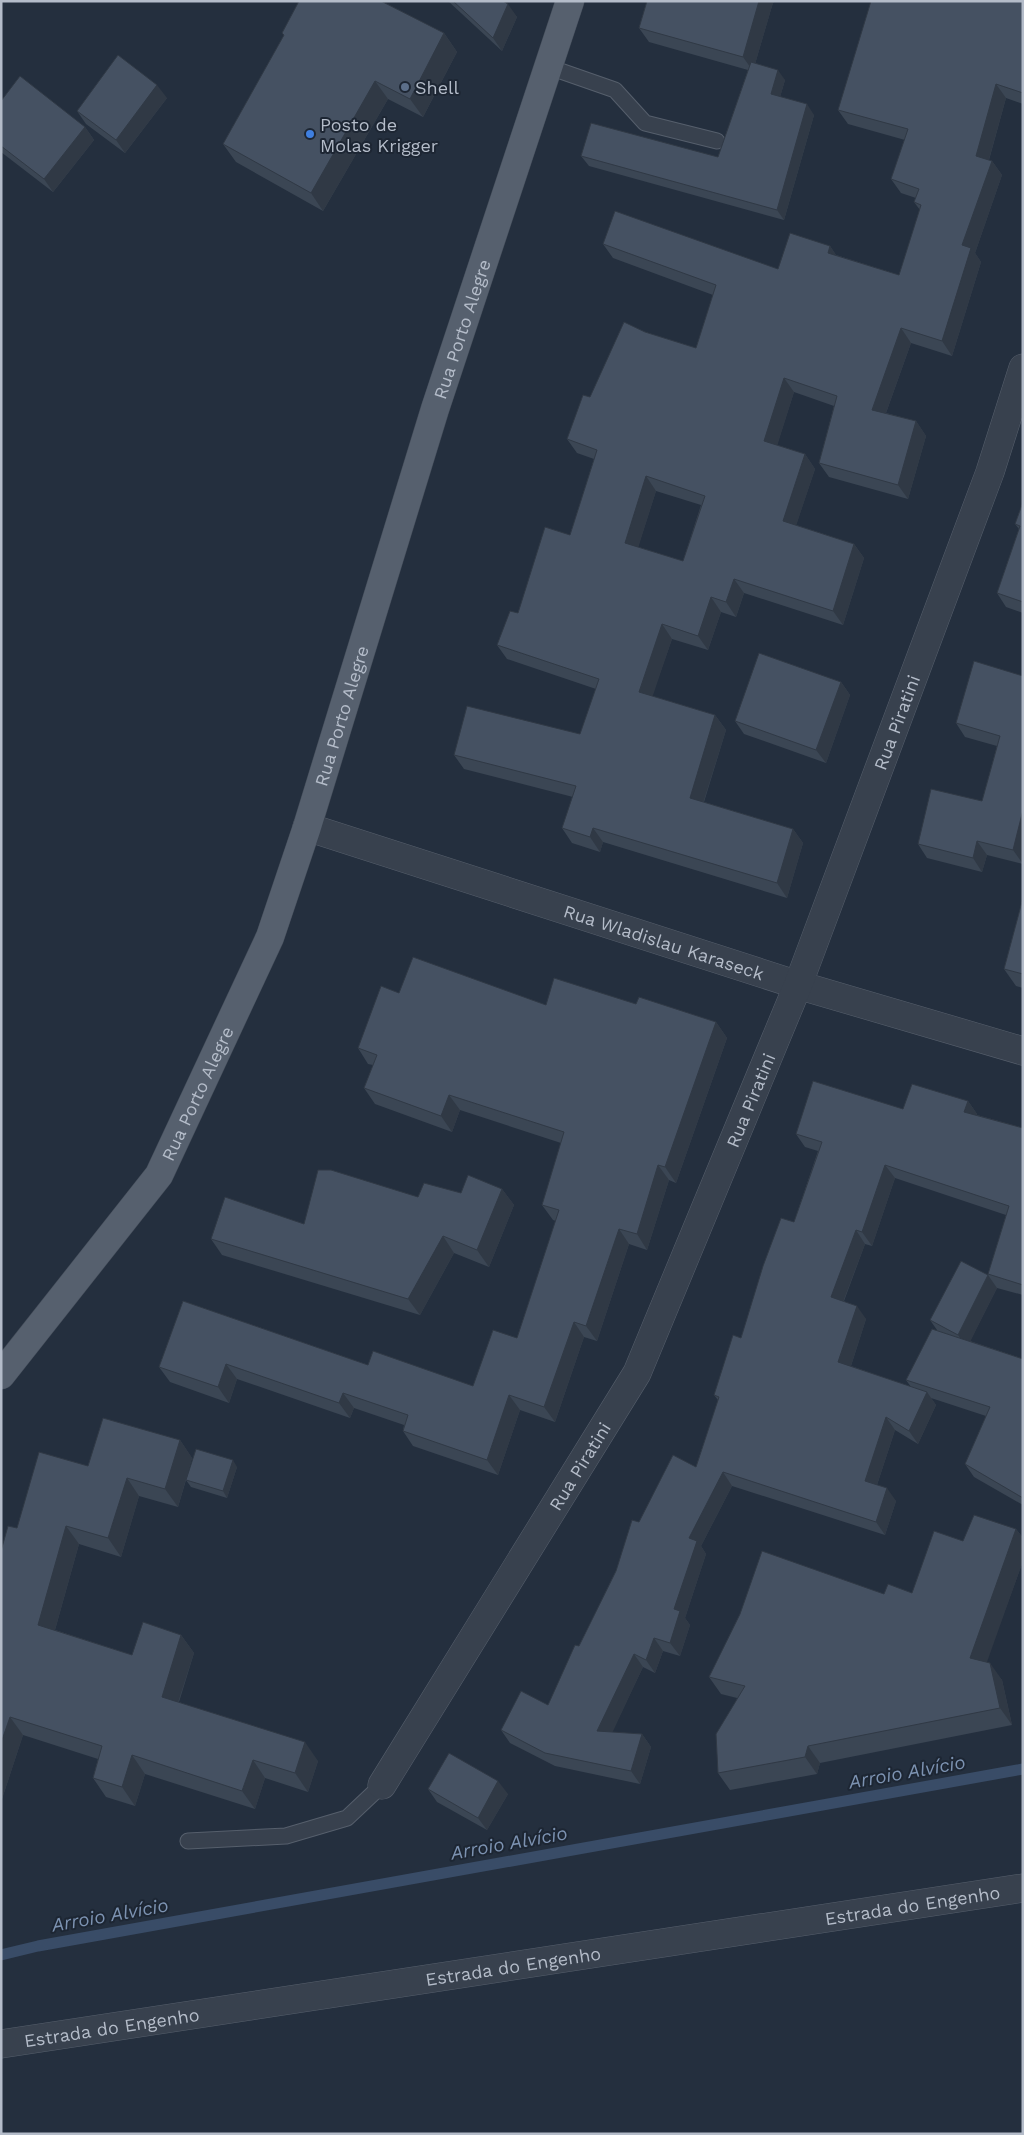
<svg xmlns="http://www.w3.org/2000/svg" width="1024" height="2135" font-family="'Work Sans',sans-serif">
<style>
.lines{fill:none;stroke-linecap:round;stroke-linejoin:round}
.stream{stroke:#394c67;stroke-width:11}
.service-casing{stroke:#565f6c;stroke-width:17}
.minor-casing{stroke:#565f6c;stroke-width:29}
.primary-casing{stroke:#414a57;stroke-width:29}
.service{stroke:#38414e;stroke-width:15}
.minor{stroke:#38414e;stroke-width:28}
.primary{stroke:#56606e;stroke-width:28}
.wall{fill:#3b4654;fill-rule:evenodd}
.shaded-wall{fill:#303945}
.building{fill:#455162;stroke:#303945;fill-rule:evenodd}
.service-dot{fill:#5c6f8a;stroke:#1d2633;stroke-width:2}
.shop-dot{fill:#3f7fe0;stroke:#1d2633;stroke-width:2}
.labels{text-anchor:middle;dominant-baseline:central;stroke-width:4;stroke-linejoin:round;paint-order:stroke}
.poi-label{font-size:18px;fill:#b4bcc9;stroke:#1d2633;text-anchor:start}
.street-label{font-size:18px;fill:#b4bcc9;stroke:#1d2633}
.water-label{font-size:19px;font-style:italic;fill:#7c92b1;stroke:#1d2633}
</style>
<rect width="100%" height="100%" fill="#242f3e"/>
<g class="lines">
<path class="stream" d="M1,1955L38,1946L1023,1769"/>
<defs>
<g id="service">
<path d="M549,67L615,90L645,123L717,141"/>
<path d="M188,1841L286,1836L347,1818L382,1785"/>
</g>
<g id="minor">
<path id="s1" d="M307,827L798,985L1023,1051"/>
<path id="s2" d="M382,1785L637,1373L798,985L990,472L1023,368"/>
<path id="s3" d="M1,2044L1023,1888"/>
</g>
<g id="primary">
<path id="s4" d="M1,1375L159,1175L270,937L307,827L435,409L570,1"/>
</g>
</defs>
<use href="#service" class="service-casing"/>
<use href="#minor" class="minor-casing"/>
<use href="#primary" class="primary-casing"/>
<use href="#service" class="service"/>
<use href="#minor" class="minor"/>
<use href="#primary" class="primary"/>
</g>
<g class="wall">
<path d="M448,1H503L517,17L502,51Z"/>
<path d="M647,1H774L772,6L755,64L785,80L780,97L814,115L784,220L589,166L581,156L718,157L748,70L649,42L639,28Z"/>
<path d="M1023,1V104L1006,98L989,160L992,161L1002,175L975,253L981,262L952,356L911,343L886,413L916,421L926,436L908,499L829,477L819,463L834,406L794,392L777,445L805,454L815,469L796,525L854,544L864,558L843,625L744,593L736,617L721,612L708,650L672,639L652,696L715,715L726,730L704,802L793,829L803,843L787,898L603,842L600,852L572,843L562,828L573,797L464,769L454,755L580,734L596,689L507,659L497,645L570,535L594,459L577,453L567,439L590,397L645,332L696,348L713,295L613,258L603,244L778,269L830,246L836,255L899,275L920,210L914,202L916,198L901,193L891,179L905,140L848,124L838,110ZM656,491L701,505L683,561L638,547Z"/>
<path d="M282,33H444L457,52L423,117L388,99L323,211L236,162L223,144L284,36Z"/>
<path d="M167,98L125,153L86,124L77,111Z"/>
<path d="M1,101L85,127L94,140L53,192L1,152Z"/>
<path d="M1023,502V613L1006,607L997,593L1019,529L1015,524Z"/>
<path d="M1023,676V864L987,855L982,872L927,858L918,844L982,801L997,746L965,737L956,723Z"/>
<path d="M841,682L850,695L826,763L744,734L735,721Z"/>
<path d="M1023,898V988L1016,986L1004,969Z"/>
<path d="M399,993L546,1005L636,1004L716,1022L727,1038L676,1183L669,1180L647,1250L629,1244L597,1341L584,1337L555,1422L520,1410L498,1475L413,1446L403,1431L404,1425L354,1408L350,1418L237,1379L229,1403L170,1382L159,1367L183,1301L368,1365L473,1386L517,1338L556,1221L553,1220L542,1205L561,1143L460,1110L452,1132L375,1104L364,1088L373,1065L368,1064L358,1048Z"/>
<path d="M968,1101L977,1114V1115L1023,1128V1295L997,1288L970,1341L1023,1359V1505L974,1477L965,1464L986,1416L931,1398L936,1405L918,1444L895,1430L877,1485L896,1501L885,1535L732,1486L701,1546L706,1554L685,1618L690,1625L680,1656L663,1651L655,1673L643,1667L612,1732L642,1734L651,1747L640,1784L555,1766L510,1743L501,1730L548,1705L579,1646L616,1571L639,1522L696,1467L718,1400L714,1395L794,1222L818,1151L805,1147L796,1134L903,1109ZM895,1178L1006,1215L988,1275L930,1320L937,1330L906,1380L911,1387L851,1366L866,1319L844,1301L865,1244L872,1246Z"/>
<path d="M502,1189L514,1205L489,1267L454,1253L420,1315L222,1255L211,1239L304,1224L418,1197Z"/>
<path d="M180,1440L192,1458L186,1479L237,1467L227,1498L191,1487L186,1480L178,1507L139,1496L121,1557L79,1544L55,1630L132,1655L181,1635L194,1653L179,1702L318,1761L308,1792L265,1778L255,1809L145,1774L135,1806L106,1797L93,1778L98,1759L23,1735L1,1802L17,1528L88,1466Z"/>
<path d="M1016,1529L1023,1538V1561L986,1662L1002,1680L1012,1725L820,1763L817,1774L730,1790L718,1773L737,1698L721,1694L709,1677L884,1594L912,1593L963,1541Z"/>
<path d="M428,1789L508,1794L487,1830L437,1802Z"/>
</g>
<g class="shaded-wall">
<path d="M759,1H774L772,6L753,71L743,57Z"/>
<path d="M508,4L517,17L502,51L493,38Z"/>
<path d="M444,33L457,52L423,117L410,99Z"/>
<path d="M778,70L785,80L778,104L771,94Z"/>
<path d="M375,81L388,99L323,211L311,193Z"/>
<path d="M996,84L1006,98L986,170L976,156Z"/>
<path d="M157,85L167,98L125,153L116,140Z"/>
<path d="M807,104L814,115L784,220L777,210Z"/>
<path d="M85,127L94,140L53,192L44,179Z"/>
<path d="M992,161L1002,175L975,253L981,262L952,356L942,341L962,245Z"/>
<path d="M830,246L840,261L828,253Z"/>
<path d="M901,328L911,343L882,424L872,410Z"/>
<path d="M784,378L794,392L774,456L764,441Z"/>
<path d="M916,421L926,436L908,499L898,485Z"/>
<path d="M805,454L815,469L793,535L783,521Z"/>
<path d="M646,476L656,491L635,558L625,543Z"/>
<path d="M854,544L864,558L843,625L833,611Z"/>
<path d="M734,579L744,593L736,617L726,602Z"/>
<path d="M711,597L721,612L708,650L698,636Z"/>
<path d="M662,624L672,639L649,707L639,692Z"/>
<path d="M841,682L850,695L826,763L816,750Z"/>
<path d="M715,715L726,730L700,813L690,798Z"/>
<path d="M1023,810V864L1013,850Z"/>
<path d="M593,828L603,842L600,852L590,837Z"/>
<path d="M793,829L803,843L787,898L777,883Z"/>
<path d="M977,841L987,855L982,872L973,858Z"/>
<path d="M716,1022L727,1038L676,1183L665,1167Z"/>
<path d="M449,1095L460,1110L452,1132L441,1116Z"/>
<path d="M968,1101L977,1114L973,1125L964,1112Z"/>
<path d="M658,1165L669,1180L647,1250L637,1234Z"/>
<path d="M885,1165L895,1178L872,1246L862,1232Z"/>
<path d="M502,1189L514,1205L489,1267L477,1250Z"/>
<path d="M619,1229L629,1244L597,1341L586,1326Z"/>
<path d="M856,1230L865,1244L840,1310L831,1297Z"/>
<path d="M443,1236L454,1253L420,1315L408,1299Z"/>
<path d="M988,1275L997,1288L967,1348L958,1335Z"/>
<path d="M857,1306L866,1319L848,1375L838,1362Z"/>
<path d="M574,1322L584,1337L555,1422L544,1407Z"/>
<path d="M226,1364L237,1379L229,1403L218,1387Z"/>
<path d="M927,1392L936,1405L918,1444L909,1431Z"/>
<path d="M343,1393L354,1408L350,1418L339,1403Z"/>
<path d="M509,1395L520,1410L498,1475L487,1460Z"/>
<path d="M886,1417L895,1430L874,1494L865,1481Z"/>
<path d="M180,1440L192,1458L178,1507L165,1489Z"/>
<path d="M233,1460L237,1467L227,1498L223,1491Z"/>
<path d="M723,1472L732,1486L701,1546L706,1554L685,1618L690,1625L680,1656L670,1643L674,1609L689,1538Z"/>
<path d="M127,1478L139,1496L121,1557L108,1538Z"/>
<path d="M887,1488L896,1501L885,1535L876,1522Z"/>
<path d="M66,1526L79,1544L51,1644L38,1625Z"/>
<path d="M1016,1529L1023,1538V1561L982,1676L970,1658Z"/>
<path d="M181,1635L194,1653L174,1715L162,1697Z"/>
<path d="M654,1638L663,1651L655,1673L646,1660Z"/>
<path d="M634,1654L643,1667L607,1744L597,1731Z"/>
<path d="M990,1663L1002,1680L1012,1725L1000,1708Z"/>
<path d="M10,1717L23,1735L1,1802V1743Z"/>
<path d="M642,1734L651,1747L640,1784L631,1771Z"/>
<path d="M305,1742L318,1761L308,1792L295,1773Z"/>
<path d="M808,1746L820,1763L817,1774L805,1757Z"/>
<path d="M132,1755L145,1774L135,1806L122,1787Z"/>
<path d="M253,1760L265,1778L255,1809L242,1791Z"/>
<path d="M498,1781L508,1794L487,1830L478,1818Z"/>
</g>
<g class="building">
<path d="M299,1H381L444,33L410,99L375,81L311,193L223,144L284,35L282,33Z"/>
<path d="M453,1H503L508,4L493,38Z"/>
<path d="M647,1H759L743,57L639,28Z"/>
<path d="M871,1H1023V93L996,84L976,156L992,161L962,245L971,248L942,341L901,328L872,410L916,421L898,485L819,463L837,396L784,378L764,441L805,454L783,521L854,544L833,611L734,579L726,602L711,597L698,636L662,624L639,692L715,715L690,798L793,829L777,883L593,828L590,837L562,828L576,786L454,755L467,706L580,734L599,679L497,645L510,611L518,613L545,527L570,535L597,450L567,439L583,395L590,397L624,322L645,332L696,348L716,285L603,244L615,211L778,269L790,233L830,246L828,253L899,275L921,205L914,202L919,189L891,179L908,129L838,110ZM646,476L705,496L683,561L625,543Z"/>
<path d="M118,55L157,85L116,140L77,111Z"/>
<path d="M751,62L778,70L771,94L807,104L777,210L581,156L591,123L718,157Z"/>
<path d="M20,76L85,127L44,179L1,146V101Z"/>
<path d="M1023,502V602L997,593L1020,526L1015,524Z"/>
<path d="M759,653L841,682L816,750L735,721Z"/>
<path d="M974,661L1023,676V810L1013,850L977,841L973,858L918,844L931,789L982,801L1000,736L956,723Z"/>
<path d="M1023,898V974L1004,969Z"/>
<path d="M413,957L546,1005L554,978L636,1004L639,997L716,1022L665,1167L658,1165L637,1234L619,1229L586,1326L574,1322L544,1407L509,1395L487,1460L403,1431L408,1415L343,1393L339,1403L226,1364L218,1387L159,1367L183,1301L368,1365L373,1351L473,1386L493,1330L517,1338L559,1210L542,1205L564,1132L449,1095L441,1116L364,1088L377,1055L358,1048L381,986L399,993Z"/>
<path d="M813,1081L903,1109L912,1084L968,1101L964,1112L1023,1128V1285L988,1274L1009,1206L885,1165L862,1232L856,1230L831,1297L857,1306L838,1362L927,1392L909,1431L886,1417L865,1481L887,1488L876,1522L723,1472L689,1538L697,1541L674,1609L680,1611L670,1643L654,1638L646,1660L634,1654L597,1731L642,1734L631,1771L545,1753L501,1730L521,1691L548,1705L575,1645L579,1646L616,1571L632,1520L639,1522L673,1455L696,1467L719,1397L714,1395L733,1335L741,1338L763,1266L781,1218L794,1222L822,1142L796,1134Z"/>
<path d="M318,1170H331L418,1197L424,1183L461,1193L468,1175L502,1189L477,1250L443,1236L408,1299L211,1239L225,1197L304,1224Z"/>
<path d="M961,1261L988,1275L958,1335L930,1320Z"/>
<path d="M932,1329L1023,1359V1498L965,1464L990,1407L906,1380Z"/>
<path d="M103,1418L180,1440L165,1489L127,1478L108,1538L66,1526L38,1625L132,1655L143,1622L181,1635L162,1697L305,1742L295,1773L253,1760L242,1791L132,1755L122,1787L93,1778L102,1746L10,1717L1,1743V1551L8,1526L17,1528L39,1452L88,1466Z"/>
<path d="M196,1449L233,1460L223,1491L186,1480Z"/>
<path d="M974,1515L1016,1529L970,1658L990,1663L1000,1708L808,1746L805,1757L718,1773L716,1734L745,1686L709,1677L740,1614L762,1551L884,1594L888,1584L912,1593L934,1531L963,1541Z"/>
<path d="M449,1753L498,1781L478,1818L428,1789Z"/>
</g>
<circle class="service-dot" cx="405" cy="87" r="5"/>
<circle class="shop-dot" cx="310" cy="134" r="5"/>
<g class="labels">
<g class="poi-label">
<text x="415" y="87">Shell</text>
<text x="320" y="124">Posto de<tspan x="320" dy="21">Molas Krigger</tspan></text>
</g>
<g class="street-label">
<text stroke="none"><textPath href="#s4" startOffset="1155">Rua Porto Alegre</textPath></text>
<text stroke="none"><textPath href="#s4" startOffset="750">Rua Porto Alegre</textPath></text>
<text stroke="none"><textPath href="#s2" startOffset="1185">Rua Piratini</textPath></text>
<text stroke="none"><textPath href="#s1" startOffset="375">Rua Wladislau Karaseck</textPath></text>
<text stroke="none"><textPath href="#s4" startOffset="345">Rua Porto Alegre</textPath></text>
<text stroke="none"><textPath href="#s2" startOffset="780">Rua Piratini</textPath></text>
<text stroke="none"><textPath href="#s2" startOffset="375">Rua Piratini</textPath></text>
<text stroke="none"><textPath href="#s3" startOffset="922">Estrada do Engenho</textPath></text>
<text stroke="none"><textPath href="#s3" startOffset="518">Estrada do Engenho</textPath></text>
<text stroke="none"><textPath href="#s3" startOffset="112">Estrada do Engenho</textPath></text>
</g>
<g class="water-label">
<text transform="translate(907 1772) rotate(-10)">Arroio Alvício</text>
<text transform="translate(509 1843) rotate(-10)">Arroio Alvício</text>
<text transform="translate(110 1915) rotate(-10)">Arroio Alvício</text>
</g>
</g>
<rect width="1024" height="2135" fill="none" stroke="#b4bcc9" stroke-width="5"/>
</svg>
